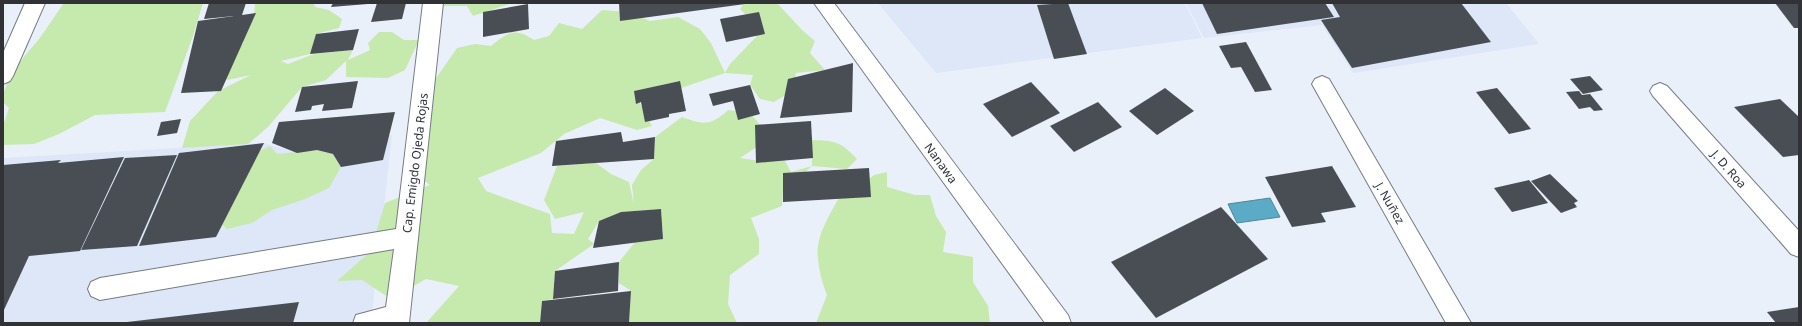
<svg xmlns="http://www.w3.org/2000/svg" width="1802" height="326" font-family="'Noto Sans',sans-serif">
<style>
.built{fill:#dde7f7}
.green{fill:#c6e9ae}
.water{fill:#5babc6;stroke:#4e879b}
.building{fill:#494e55}
.lines{fill:none;stroke-linecap:round;stroke-linejoin:round}
.minor-casing{stroke:#767b84;stroke-width:2}
.minor{fill:#fff;fill-rule:evenodd}
.labels{text-anchor:middle;dominant-baseline:central;stroke-width:4;stroke-linejoin:round;paint-order:stroke}
.street-label{font-size:12px;fill:#303236;stroke:#fcfdff}
</style>
<rect width="100%" height="100%" fill="#eaf0f9"/>
<g class="built">
<path d="M878,3H1185L1202,38L936,73Z"/>
<path d="M1186,3H1506L1539,44L1353,73L1322,25L1204,38Z"/>
<path d="M392,135L371,323H3V158L264,143L297,153Z"/>
</g>
<g class="green">
<path d="M64,3H203L193,36L165,112L95,115L59,134L34,144L3,145V126L9,108L3,102C3,78 25,56 39,39C48,27 55,15 64,3Z"/>
<path d="M255,3H314L315,7L329,10L342,19L339,28L316,34L310,54L281,61L288,64L314,54L353,50L348,60L370,50L368,43L379,32H392L404,40H419L405,70L388,78L346,77V61L326,80L302,87L268,127L248,144L182,148L190,121L218,91L251,75L227,80L221,70L244,42L235,41L254,17Z"/>
<path d="M443,3H512L473,16L467,6H441Z"/>
<path d="M744,3H777L802,30L815,41L810,53L825,70L796,73L794,90L774,102L760,99L750,85L753,75L725,73L681,88L679,81L635,91L636,96L652,126L637,130L600,118L564,134L541,153L478,178L486,191L550,214L552,233L574,234L584,212L555,219L544,200L557,166L596,163L611,174L629,182L634,205L632,185L641,170L654,159L655,137L682,117C703,125 711,126 728,110L750,113L761,126L766,141L740,158L760,161L784,159L791,172L812,166V140C835,141 840,141 857,159L847,169L812,166L783,191L782,206L751,218L759,239V254L730,275L728,304L737,323H629L631,291L619,283V262L635,242L663,238L661,209L621,212L599,221L588,239L594,244L555,271L553,299L542,301L540,323H426L459,286L426,279L391,299L362,280L337,281L370,252L385,203L430,185L407,167L423,97L457,48L475,44L491,46C509,32 514,27 534,40L549,36L559,23L582,29L602,10L628,12L650,21L678,17L700,29L711,43L725,73L730,64L757,36L749,18L740,9Z"/>
<path d="M270,146L277,154L317,150L333,154L341,167L329,188L305,199L272,210L252,223L227,229L216,219L254,154Z"/>
<path d="M887,172V187L915,195H930L936,216L946,232L943,252L973,257V282L988,306L990,323H816L827,295C822,283 816,260 818,246C820,229 833,209 841,194L844,198L874,175Z"/>
</g>
<path class="water" d="M1270,198L1280,217L1237,223L1228,204Z"/>
<g class="building">
<path d="M209,3H246L242,15L256,13L221,91L181,93L198,21L234,16L204,19Z"/>
<path d="M333,3H367L368,4L331,7Z"/>
<path d="M377,3H406L402,19L371,22Z"/>
<path d="M619,3H745V4L620,21Z"/>
<path d="M1068,3L1087,54L1054,59L1037,5Z"/>
<path d="M1202,3H1325L1334,17L1217,34Z"/>
<path d="M1332,3H1461L1491,42L1352,68L1321,20L1340,17Z"/>
<path d="M1775,3H1799V28H1794Z"/>
<path d="M528,4L529,29L483,37V12Z"/>
<path d="M759,12L765,34L726,42L720,19Z"/>
<path d="M359,29L353,50L310,54L316,34Z"/>
<path d="M1246,42L1272,90L1255,92L1241,67L1231,68L1219,46Z"/>
<path d="M853,63L852,112L780,118L788,79Z"/>
<path d="M1590,76L1603,90L1583,94L1570,79Z"/>
<path d="M358,81L352,108L322,111L324,104L312,106L311,110L295,112L302,87Z"/>
<path d="M680,81L686,111L669,114V117L645,122L641,102L636,104L634,91Z"/>
<path d="M1031,82L1060,113L1012,137L983,104Z"/>
<path d="M750,85L760,114L738,120L733,101L713,106L709,94Z"/>
<path d="M1165,88L1194,111L1157,135L1129,111Z"/>
<path d="M1497,88L1531,129L1509,134L1476,92Z"/>
<path d="M1579,91L1582,95L1590,94L1603,110L1594,111L1590,107L1579,109L1566,92Z"/>
<path d="M1780,99L1799,117V155L1783,157L1734,107Z"/>
<path d="M1098,102L1122,127L1074,152L1050,126Z"/>
<path d="M395,112L383,160L341,167L333,154L317,150L297,153L272,143L279,122Z"/>
<path d="M181,119L177,133L157,136L161,122Z"/>
<path d="M811,121L813,158L756,163L755,125Z"/>
<path d="M621,132L623,142L655,137L654,159L552,166L556,141Z"/>
<path d="M264,143L216,237L139,246L179,153Z"/>
<path d="M177,155L137,246L81,250L125,158Z"/>
<path d="M124,157L80,251L29,256L3,312V165L61,160L58,163Z"/>
<path d="M1332,166L1356,207L1321,213L1326,222L1292,227L1265,177Z"/>
<path d="M869,168L871,197L783,202V173Z"/>
<path d="M1550,174L1578,201L1574,203L1577,207L1561,213L1531,181Z"/>
<path d="M1529,180L1548,203L1512,212L1494,188Z"/>
<path d="M1221,207L1268,259L1156,318L1111,262Z"/>
<path d="M661,209L663,239L593,248L599,221L621,212Z"/>
<path d="M619,262L618,291L553,299L555,271Z"/>
<path d="M631,291L629,323H540L542,301Z"/>
<path d="M299,302L293,323H127V322Z"/>
<path d="M1799,307V323H1776L1767,312Z"/>
</g>
<g class="lines">
<defs>
<g id="minor">
<path d="M25,3H45L13,76L10,81L3,84V53Z"/>
<path d="M423,3H443L409,323H353L356,315L386,307L394,249L100,300L91,296L88,289L91,282L100,278L396,229Z"/>
<path d="M814,3H834L1068,315L1071,323H1045Z"/>
<path d="M1322,76L1329,79L1471,323H1446L1312,84L1315,79Z"/>
<path d="M1660,83L1667,86L1799,231V257L1791,254L1653,96L1650,91L1653,86Z"/>
</g>
</defs>
<use href="#minor" class="minor-casing"/>
<use href="#minor" class="minor"/>
</g>
<g class="labels">
<g class="street-label">
<text transform="translate(415 163) rotate(-83)">Cap. Emigdo Ojeda Rojas</text>
<text transform="translate(941 163) rotate(54)">Nanawa</text>
<text transform="translate(1729 169) rotate(49)">J. D. Roa</text>
<text transform="translate(1390 203) rotate(60)">J. Nuñez</text>
</g>
</g>
<rect width="1802" height="326" fill="none" stroke="#303236" stroke-width="8"/>
</svg>
